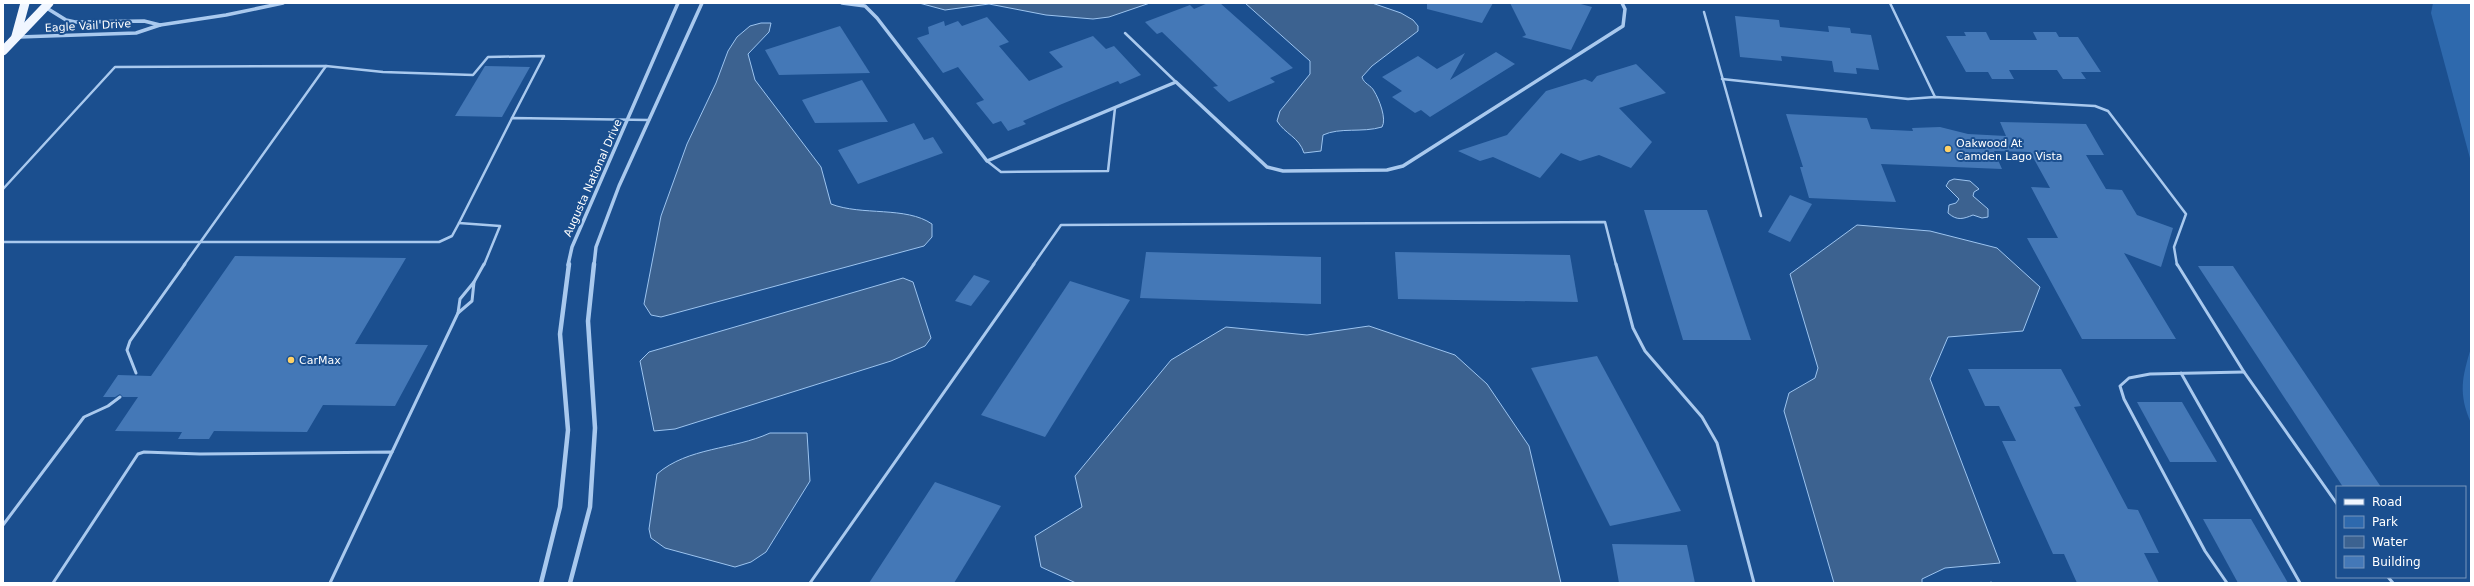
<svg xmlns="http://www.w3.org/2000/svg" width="2474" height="586" font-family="'DejaVu Sans',sans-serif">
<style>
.green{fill:#2e69ad}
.water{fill:#3c6290;stroke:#9cc4f0}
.building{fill:#4478b7}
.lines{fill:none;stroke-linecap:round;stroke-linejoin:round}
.path{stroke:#a9c9ee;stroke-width:2.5;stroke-dasharray:2 3;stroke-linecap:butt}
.lane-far1{stroke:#a9c9ee;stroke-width:2.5}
.lane{stroke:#a9c9ee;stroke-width:3}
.street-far1{stroke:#a9c9ee;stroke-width:3.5}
.street{stroke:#a9c9ee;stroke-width:4.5}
.primary{stroke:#f0f6ff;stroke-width:9}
.poi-dot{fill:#ffd166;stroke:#1b4f8f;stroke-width:1.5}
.labels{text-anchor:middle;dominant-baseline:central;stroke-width:4;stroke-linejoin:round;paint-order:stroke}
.street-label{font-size:11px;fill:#fff;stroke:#1b4f8f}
.poi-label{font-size:11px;fill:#fff;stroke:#1b4f8f;text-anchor:start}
</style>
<rect width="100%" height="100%" fill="#1b4f8f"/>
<g class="green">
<path d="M2433,3H2471V162L2431,13Z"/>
<path d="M2471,348V423C2458,394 2462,377 2471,348Z"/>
</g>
<g class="water">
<path d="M919,3H1150L1109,17L1093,19L1046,15L989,4L945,10Z"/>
<path d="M1245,3H1372L1401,13L1413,20L1418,26V31L1372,66L1362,77C1364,84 1371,85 1374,91C1379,99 1387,119 1382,127C1362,133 1340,127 1323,135L1321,151L1304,153C1299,137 1285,134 1277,121L1280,111L1310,74V61Z"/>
<path d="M761,23H771L769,32L748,54L755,80L821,167L831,204C862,216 906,206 932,224V237L924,246L661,317L651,315L644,304L661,216L687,144L716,83L728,51L737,37L750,26Z"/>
<path d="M1954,179L1970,181L1979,189L1974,192L1973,196L1988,209V217L1982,218L1973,215C1963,219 1957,221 1948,213L1949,205L1956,203L1959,199L1946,186L1949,181Z"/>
<path d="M1857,225L1930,231L1997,248L2040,287L2023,331L1948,337L1930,379L2000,563L1945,568L1922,579V583H1834L1784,411L1789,393L1815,378L1818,368L1790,274Z"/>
<path d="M903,278L913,282L931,338L925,346L891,361L675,429L654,431L640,361L649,352Z"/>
<path d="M1369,326L1455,355L1487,384L1529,446L1561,583H1076L1041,567L1035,536L1082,507L1075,476L1171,360L1226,327L1307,335Z"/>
<path d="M770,433H807L810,481L766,552L751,562L735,567L665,548L651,538L649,529L657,474C688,447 733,450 770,433Z"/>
</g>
<g class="building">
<path d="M1208,3H1220L1293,68L1270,78L1275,82L1229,102L1213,87L1218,86L1185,54L1162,32L1157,34L1145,22L1190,5L1194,9Z"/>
<path d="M1427,3H1493L1482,23L1427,9Z"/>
<path d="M1510,3H1577L1592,7L1571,50L1522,37L1526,35Z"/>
<path d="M1735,16L1779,20L1780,27L1829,32L1828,26L1850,28L1851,33L1871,35L1879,70L1856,68L1857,74L1834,72L1832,61L1781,56L1782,61L1740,57Z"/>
<path d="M987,17L1009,42L999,46L1029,81L1063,67L1049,52L1093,36L1106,49L1114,46L1141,75L1120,84L1118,81L1062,104L1023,121L1026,124L1008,131L1001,121L993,124L976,103L984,100L958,67L943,73L917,38L929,34L928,27L944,21L945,26L958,21L962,26Z"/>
<path d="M840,26L870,73L779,75L765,50Z"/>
<path d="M1964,32H1986L1990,40H2037L2033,32H2056L2059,37H2078L2101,72H2081L2086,79H2063L2057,70H2009L2014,79H1992L1988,72H1966L1946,36H1966Z"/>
<path d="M1496,52L1515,64L1430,117L1421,110L1415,113L1392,97L1402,91L1382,77L1418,56L1437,69L1465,53L1450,80Z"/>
<path d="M1636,64L1666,93L1619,108L1652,142L1631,168L1599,155L1580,161L1561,153L1540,178L1493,157L1480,161L1458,151L1507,135L1546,91L1585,79L1592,82L1597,76Z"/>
<path d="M485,66L530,67L502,117L455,116Z"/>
<path d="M862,80L888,122L815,123L802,100Z"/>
<path d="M1786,114L1867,118L1871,129L1913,131L1912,128L1940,127L1968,134L2006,136L2000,122L2086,124L2104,155H2086L2106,189L2122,190L2137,215L2173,228L2161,267L2124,253L2176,339H2082L2027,238H2058L2031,187L2050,188L2030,152L1994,151L2002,169L1881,164L1896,202L1809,198L1800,167H1803Z"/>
<path d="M914,123L924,140L933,137L943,153L858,184L838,150Z"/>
<path d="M1790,195L1812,204L1790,242L1768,232Z"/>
<path d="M1644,210H1707L1751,340H1683Z"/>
<path d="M1146,252L1321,257V304L1140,298Z"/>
<path d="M1395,252L1570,255L1578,302L1398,299Z"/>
<path d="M235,256L406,258L355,344L428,345L395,406L323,405L307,432L214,431L209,439H178L182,432L115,431L138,397H123L120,394L115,397H103L118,375L151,376Z"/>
<path d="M2198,266H2233L2381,487H2343Z"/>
<path d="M974,275L990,281L971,306L955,301Z"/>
<path d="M1070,281L1130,300L1045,437L981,415Z"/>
<path d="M1597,356L1681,511L1610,526L1531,368Z"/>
<path d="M1968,369H2061L2081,406L2074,407L2128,509L2138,510L2159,553H2144L2159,583H2077L2064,554H2053L2002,441H2016L1999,406H1985Z"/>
<path d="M2137,402H2182L2217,462H2170Z"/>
<path d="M935,482L1001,506L954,583H869Z"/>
<path d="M2203,519H2251L2288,583H2238Z"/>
<path d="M1612,544L1687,545L1695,583H1619Z"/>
</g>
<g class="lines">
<path class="path" d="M1990,583H1995"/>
<g class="lane-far1">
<path d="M1890,3L1935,97"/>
<path d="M1704,12L1761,216"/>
<path d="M1125,33L1176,82"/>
<path d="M1722,79L1908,99L1935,97L2095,106L2108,111L2186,214L2174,247L2177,265"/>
<path d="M987,161L1001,172L1108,171L1115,108"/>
<path d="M3,189L115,67L326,66L383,72L473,75L488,57L544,56L512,118"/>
<path d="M3,242H439L452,236L459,223"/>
<path d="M184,265L326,66"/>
<path d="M484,265L500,226L459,223L512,118L649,120"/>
<path d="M1033,265L1061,225L1605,222L1616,265"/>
</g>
<g class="lane">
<path d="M1616,264L1633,328L1645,351L1702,417L1717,443L1754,583"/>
<path d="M2177,264L2244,372L2337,504"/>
<path d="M474,282L472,301L458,313L460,299Z"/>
<path d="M474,282L484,264"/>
<path d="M136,373L127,350L130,341L185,264"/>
<path d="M2181,373L2300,583"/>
<path d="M392,452L458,313"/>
<path d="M3,525L84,417L108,406L120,397"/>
<path d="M2388,577L2393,583"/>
<path d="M53,583L138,454L144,452L200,454L392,452L330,583"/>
<path d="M810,583L1034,264"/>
<path d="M2227,583L2205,551L2124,399L2120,386L2129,378L2150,374L2244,372"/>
</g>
<g class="street-far1">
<path d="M842,3L865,6L877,18L987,161L1176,82L1267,167L1283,171L1387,170L1403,166L1623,26L1625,9L1622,3"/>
<path d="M45,7L66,20L75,22L144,21L160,25"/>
<path d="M19,37L136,33L160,25L226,15L283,3"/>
<path d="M568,265L572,247L678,3"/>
<path d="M594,265L596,247L619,186L702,3"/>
</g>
<g class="street">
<path d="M541,583L560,507L568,430L560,334L569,264"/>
<path d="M570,583L590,507L595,428L588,321L594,264"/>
</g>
<g class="primary">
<path d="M16,36L25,3"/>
<path d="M3,51L49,3"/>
</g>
</g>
<g class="poi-dot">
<circle cx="1948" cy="149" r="4"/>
<circle cx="291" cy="360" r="4"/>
</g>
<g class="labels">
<g class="street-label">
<text transform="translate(88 26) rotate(-3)">Eagle Vail Drive</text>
<text transform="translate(593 178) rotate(-66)">Augusta National Drive</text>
</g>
<g class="poi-label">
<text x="1956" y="143">Oakwood At<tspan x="1956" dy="13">Camden Lago Vista</tspan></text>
<text x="299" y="360">CarMax</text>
</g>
</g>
<rect width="2474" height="586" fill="none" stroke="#ffffff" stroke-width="8"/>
<rect x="2336" y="486" width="130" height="92" fill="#1b4f8f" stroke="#7695bc"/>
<rect x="2344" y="499" width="20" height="6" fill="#f0f6ff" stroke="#7695bc"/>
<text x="2372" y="506" font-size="12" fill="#ffffff">Road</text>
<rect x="2344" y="516" width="20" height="12" fill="#2e69ad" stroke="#7695bc"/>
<text x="2372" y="526" font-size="12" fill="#ffffff">Park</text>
<rect x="2344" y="536" width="20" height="12" fill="#3c6290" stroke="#7695bc"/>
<text x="2372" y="546" font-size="12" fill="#ffffff">Water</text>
<rect x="2344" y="556" width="20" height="12" fill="#4478b7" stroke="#7695bc"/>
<text x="2372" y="566" font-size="12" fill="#ffffff">Building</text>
</svg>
